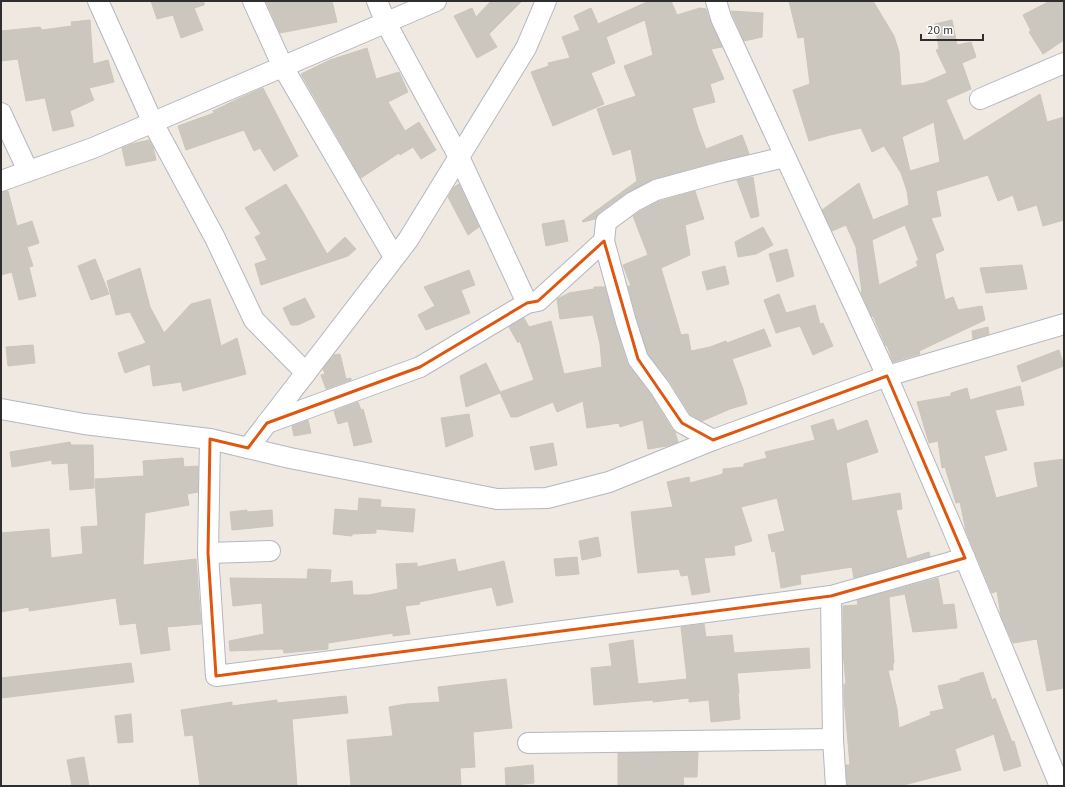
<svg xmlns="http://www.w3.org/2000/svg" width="1065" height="787" font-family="'PT Sans',sans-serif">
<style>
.building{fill:#cbc7bf;stroke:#cbc5ba;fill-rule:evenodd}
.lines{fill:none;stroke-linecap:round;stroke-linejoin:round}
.street-casing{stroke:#b4b7c1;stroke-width:22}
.street{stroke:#fff;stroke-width:20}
.marked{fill:none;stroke:#df570e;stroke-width:3;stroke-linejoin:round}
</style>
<rect width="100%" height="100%" fill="#efe9e1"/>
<g class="building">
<path d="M151,1H204V5L194,8L203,30L181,38L173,15L157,19Z"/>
<path d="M266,1H332L337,22L280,33Z"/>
<path d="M491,1H522L489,34L497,47L477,58L454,16L472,8L476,17Z"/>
<path d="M649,1H671L677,15L700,8L706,9L711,23L722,47L711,49L724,79L710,84L715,102L692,108L698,128L706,149L742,135L747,148L749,154L719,161L651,180L626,193L599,213L595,219L583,222L582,221L637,181L631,149L613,155L597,109L636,96L624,66L653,55L645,20L606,37L615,63L591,73L604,104L553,126L531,72L549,66L548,63L570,58L562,37L580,30L574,16L591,8L598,24Z"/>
<path d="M789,1H873L894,36L899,52L901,86L924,83L947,73L936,50L939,49L935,24L952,20L957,45L971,42L976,57L962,63L971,89L946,100L964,141L1040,94L1047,122L1064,117V220L1043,226L1037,205L1018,211L1013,195L998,201L988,175L936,191L941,216L931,218L944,250L935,254L945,300L953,297L958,310L982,306L985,320L919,351L920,354L893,362L887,345L886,346L873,316L872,317L861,292H862L856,247L846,225L832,231L822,210L859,183L873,220L909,205L907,191L901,173L884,146L872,152L861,128L830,135L809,141L793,90L810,84L804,37L798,38ZM934,122L940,162L910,171L902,137ZM905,225L919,261H916L918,266L879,285L872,240Z"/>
<path d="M1050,1H1064V40L1043,54L1029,32L1031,31L1023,15Z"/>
<path d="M731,11L763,13L762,37L744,41Z"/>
<path d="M90,20L93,64L108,60L114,82L89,88L94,100L70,111L74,126L53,131L45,98L26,101L18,59L1,61V31L40,27L42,30L72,26L71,22Z"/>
<path d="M367,48L376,79L399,72L408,92L388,102L405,131L419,122L436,150L421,159L413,147L400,155L399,153L361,178L301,74L330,60Z"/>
<path d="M263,88L298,156L274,171L260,148L254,151L244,130L186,150L178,126L214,113L213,111L240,98Z"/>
<path d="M149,140L153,147L156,160L126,166L122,148L132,144Z"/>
<path d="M753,177L759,216L751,218L737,180Z"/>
<path d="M286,184L303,212L327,254L345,237L356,249L348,256L261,285L255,264L267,260L255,237L261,234L245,208Z"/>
<path d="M459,184L479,227L468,235L448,197L454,187Z"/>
<path d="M8,191L17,226L32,221L39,243L27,247L33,266L29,267L36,296L19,300L12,272L1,275V192Z"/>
<path d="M695,191L704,219L685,225L690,255L661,268L681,335L688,334L691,351L710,347L726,341L727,343L764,329L771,346L732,359L743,389L747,404L730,409L702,421L690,414L670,382L648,354L637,319L628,286H631L623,265L648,255L633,216L639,212L660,201Z"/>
<path d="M564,220L568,241L546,246L542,224Z"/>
<path d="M763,227L773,245L756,254L738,257L735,242Z"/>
<path d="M787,249L794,276L777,282L769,254Z"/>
<path d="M95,259L109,294L91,300L78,266Z"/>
<path d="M1022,265L1027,289L986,293L980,268Z"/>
<path d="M725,266L729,284L707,290L702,272Z"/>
<path d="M140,268L150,307L164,333L191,304L210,299L221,346L237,338L246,374L183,391L181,382L153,386L150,364L125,373L118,353L146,343L130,312L116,315L107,281Z"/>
<path d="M469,270L475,285L461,290L470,313L426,330L418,315L435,306L424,287Z"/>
<path d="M594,287H605L615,325L627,363L651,395L672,429L675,432L678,442L667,446L648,449L643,420L620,427L619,423L587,428L583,401L557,412L553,402L517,417H511L500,393L466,407L460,376L486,363L500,392L534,380L520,341L518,343L509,327L524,318L529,327L551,321L564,374L602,367L600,344L593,315L560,319L557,299L569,293L594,289Z"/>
<path d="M779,294L786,313L815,305L820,324L823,323L833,346L813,355L800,326L776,333L764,300Z"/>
<path d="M305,298L315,317L298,325H291L283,308Z"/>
<path d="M988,327L989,334L973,339L972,331Z"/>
<path d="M33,345L35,363L8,366L6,347Z"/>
<path d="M1059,350L1064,366L1022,382L1017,366Z"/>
<path d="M340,354L346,379L351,378V380L326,389L321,375L325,374L323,369L334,355Z"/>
<path d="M1020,386L1024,405L995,410L1007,450L984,456L996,498L1038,487L1034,463L1064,459V688L1047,691L1037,639L1013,643L1001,616L997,591L992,593L966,531L960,502L956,503L945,467L942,468L938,441L929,443L917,402L951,396V393L967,388L970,400Z"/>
<path d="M358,402L361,410L363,409L372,442L354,446L348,421L338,424L334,411Z"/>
<path d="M469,414L473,436L446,447L441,418Z"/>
<path d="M833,419L837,431L867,420L878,452L846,463L852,501L900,493L902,509L896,510L907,559L929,552L930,556L854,578L852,567L800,575L801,584L781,588L775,551L772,552L768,535L785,531L777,498L741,507L752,541L734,546L735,555L704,558L710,592L692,595L688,575L681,576L679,569L638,573L631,512L673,507L667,482L689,477L690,483L723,474V469L744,467V464L767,458L765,452L815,440L811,426Z"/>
<path d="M308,420L311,433L294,436L292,426Z"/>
<path d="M70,442L71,445H93L94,488L70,490L68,463L52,464V460L12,467L10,452Z"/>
<path d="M553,443L557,465L535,470L530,447Z"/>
<path d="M183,458L184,467L198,466V492L187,494L189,505L145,513L143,565L196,559L201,624L167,627L170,650L141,654L136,623L120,625L116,598L29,611V607L1,612V533L49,529L51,558L83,554L81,527L98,526L95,479L144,476L143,461Z"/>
<path d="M359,498L381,500L380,507L415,509L413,532L376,529V533L352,534V536L333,534L335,509L358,511Z"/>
<path d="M247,510V512L272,510L273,526L232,530L230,512Z"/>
<path d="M598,537L601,556L582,560L579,541Z"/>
<path d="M577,557L579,574L556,576L554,559Z"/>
<path d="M455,559L458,572L504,561L513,602L497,606L492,587L419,602L420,604L405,606L410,634L393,636V633L328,643V649L284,653L283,649L230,651L229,641L264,634L262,603L233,606L230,578L307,579L308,569L331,570L330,583L352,581L353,595H369L398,589L396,564L417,563V567Z"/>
<path d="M938,578L943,605L954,604L957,628L913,632L905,594L889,597L894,663H893V670H888L897,709L899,728L931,715L930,712L944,709L938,686L960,681V679L983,672L992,700L995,698L1012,742L1014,741L1021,766L1004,771L994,734L955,749L961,770L900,786H847L846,765H850L844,698V684H846L843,652V606L858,605L857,600Z"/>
<path d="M704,624L706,637L732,635L734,653L809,648L810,668L737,673L739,693H738L740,719L711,722L709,700L689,702V698L653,702V700L594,705L591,668L612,666L609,644L633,640L638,684L687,679L681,627Z"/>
<path d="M131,663L134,682L1,698V678Z"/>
<path d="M506,679L512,728L473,732L475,767L460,768L461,786H351L347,740L393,736L389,707L406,704L440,702L438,687Z"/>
<path d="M346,696L348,713L292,719L297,786H200L193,735L185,736L181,710L232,702V706L277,700V703Z"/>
<path d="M131,714L133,742L118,743L115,716Z"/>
<path d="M698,752L697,777H683L684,786H618V753Z"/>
<path d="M84,757L89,786H72L67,760Z"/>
<path d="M533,765L534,783L506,786L505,768Z"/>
</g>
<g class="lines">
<defs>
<g id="street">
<path d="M98,1L153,123L215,238L254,320L306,373"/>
<path d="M253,1L283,67L394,257"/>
<path d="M377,1L386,23L459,157L527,303"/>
<path d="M716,1L721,18L887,376L951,525L1060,786"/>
<path d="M980,99L1064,63"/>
<path d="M1,113L28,171"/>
<path d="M1,181L93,148L436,1"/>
<path d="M1,409L84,424L210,439L290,458L497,499L547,498L609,482L713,440L887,376L1064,324"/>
<path d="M267,423L420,367L527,303L538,301L604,241"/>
<path d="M210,439L208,553L216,676L831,596L965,558"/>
<path d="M713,440L682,423L660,388L638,359L626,322L604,241L606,222L633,202L656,190L722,172L785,157"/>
<path d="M248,448L408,240L526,48L546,1"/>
<path d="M208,553L270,551"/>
<path d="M831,596L833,739L836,786"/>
<path d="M528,743L833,739"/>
</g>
</defs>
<use href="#street" class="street-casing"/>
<use href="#street" class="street"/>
</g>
<path class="marked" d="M604,241L638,359L682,423L713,440L887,376L965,558L831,596L216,676L208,553L210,439L248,448L267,423L420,367L527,303L538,301Z"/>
<rect width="1065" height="787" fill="none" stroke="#2e2e2e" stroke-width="4"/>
<path d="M921 34v6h62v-6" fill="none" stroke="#2e2e2e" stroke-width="2"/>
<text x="927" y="34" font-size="12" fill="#2e2e2e" stroke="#ffffff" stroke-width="3" paint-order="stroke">20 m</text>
</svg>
